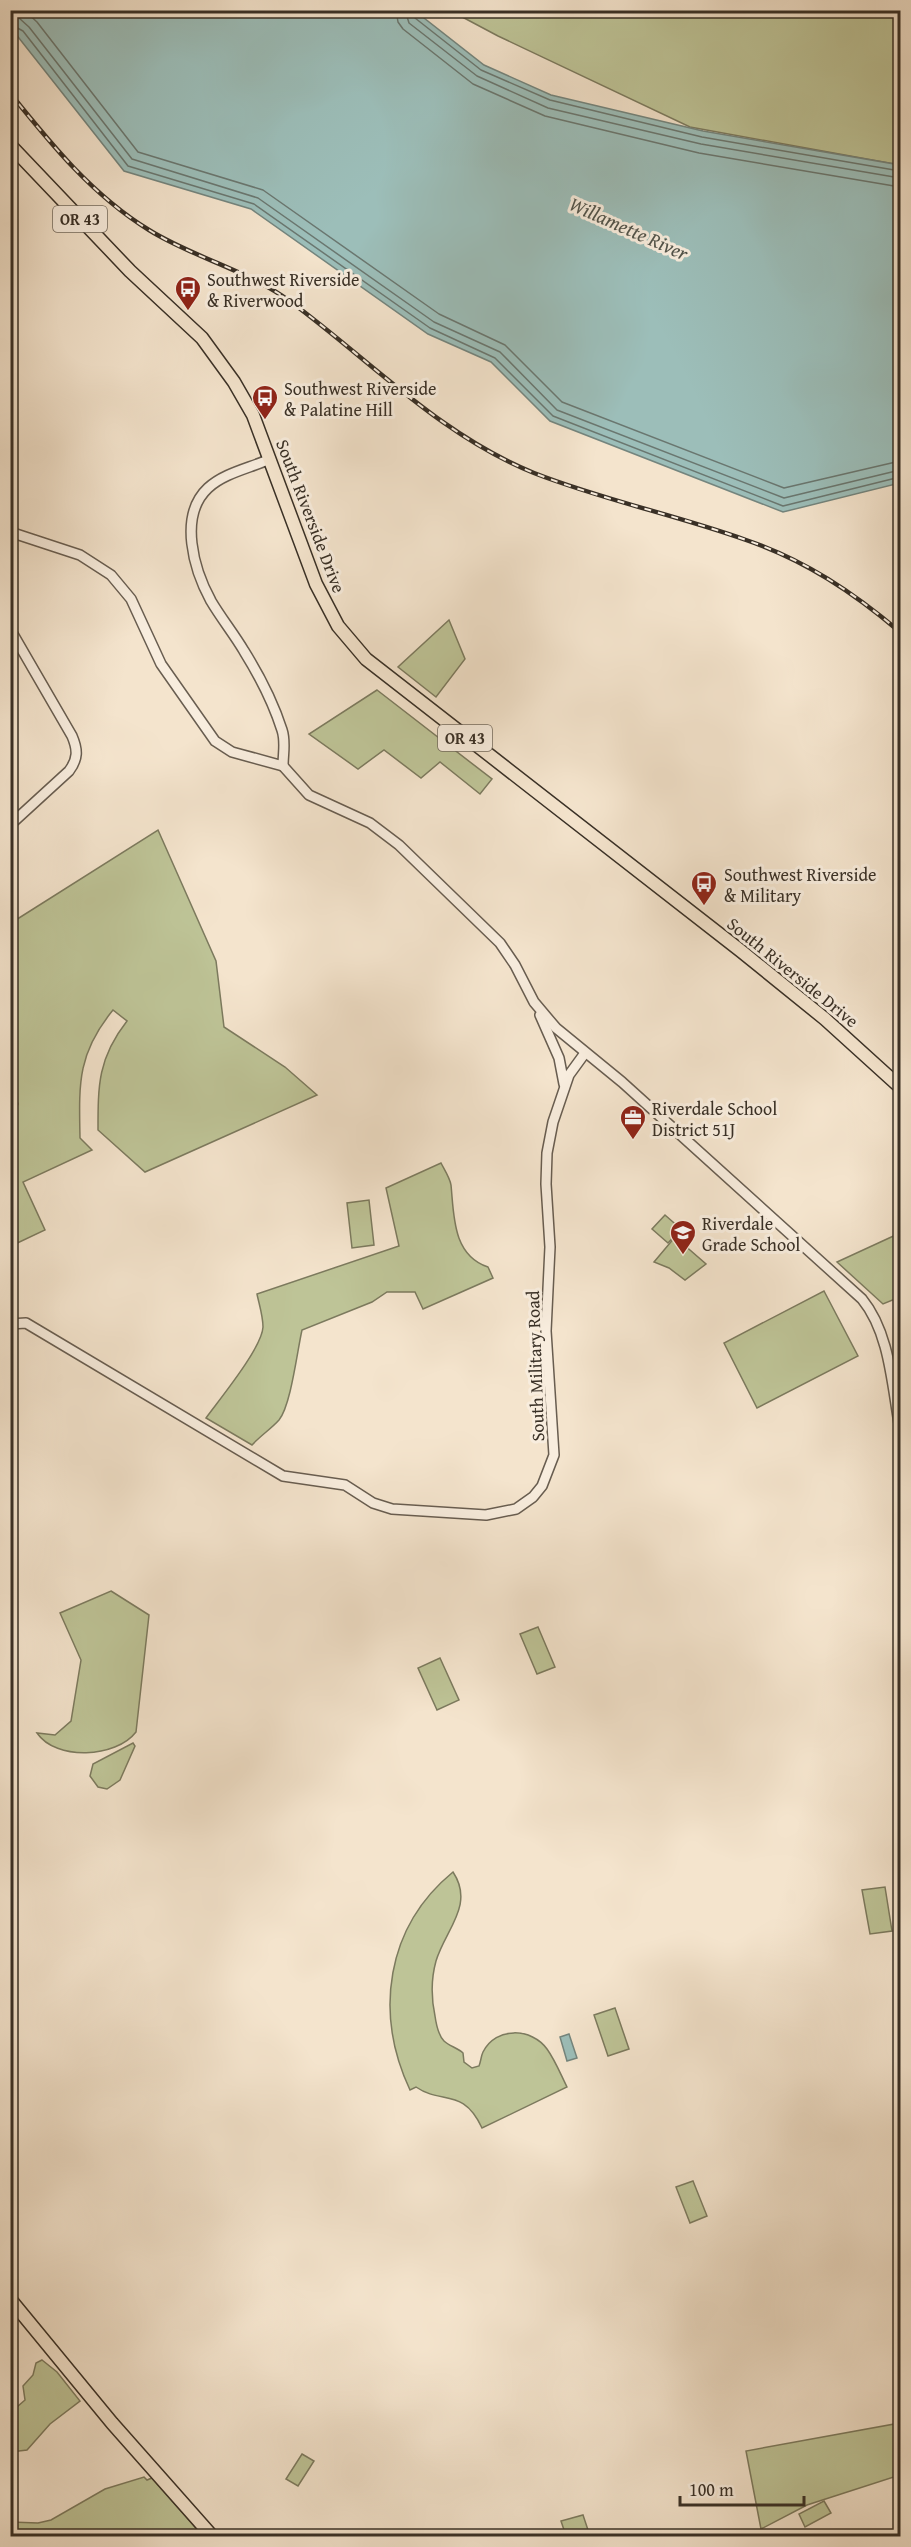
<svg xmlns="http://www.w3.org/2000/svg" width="911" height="2547" font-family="'Gentium Book Plus',serif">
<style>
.green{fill:#bec497;stroke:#7c7a5e;stroke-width:1.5}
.water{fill:#9cbeb9;stroke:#74857e;stroke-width:1.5}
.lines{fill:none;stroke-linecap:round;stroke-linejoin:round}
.shore{stroke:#6a7770;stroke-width:1.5}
.minor-casing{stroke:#685d50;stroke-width:12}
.major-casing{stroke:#393026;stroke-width:15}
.minor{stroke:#f8edde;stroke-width:9}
.major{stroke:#f4e4cd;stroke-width:12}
.rail-casing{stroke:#393026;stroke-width:4.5}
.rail{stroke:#f8edde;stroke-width:2;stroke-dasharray:7;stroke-linecap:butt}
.labels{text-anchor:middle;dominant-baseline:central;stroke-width:6;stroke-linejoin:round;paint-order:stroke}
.shield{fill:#f8edde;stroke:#72695d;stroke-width:1.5}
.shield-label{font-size:16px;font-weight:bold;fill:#393026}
.poi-label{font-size:18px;fill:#393026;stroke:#f8edde;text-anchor:start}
.street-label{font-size:18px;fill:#393026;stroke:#f8edde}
.water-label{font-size:20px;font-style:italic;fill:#52544b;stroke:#f8edde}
</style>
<rect width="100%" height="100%" fill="#f4e4cd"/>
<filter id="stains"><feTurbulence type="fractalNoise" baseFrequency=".00333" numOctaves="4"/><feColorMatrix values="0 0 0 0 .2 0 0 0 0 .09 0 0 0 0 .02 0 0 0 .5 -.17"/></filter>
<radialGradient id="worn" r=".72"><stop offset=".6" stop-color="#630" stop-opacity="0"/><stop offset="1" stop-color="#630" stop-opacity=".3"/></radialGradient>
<g class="green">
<path d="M451,11H900V165L690,127L498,36Z"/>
<path d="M449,620L465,659L436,697L398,667Z"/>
<path d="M377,690L492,779L480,794L440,762L421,778L384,750L358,769L309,734Z"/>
<path d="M158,830L216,961L224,1027L285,1067L317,1095L145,1172L98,1130C98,1085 98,1058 127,1021L113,1010C77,1054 79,1084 80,1138L92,1150L23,1182L45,1230L11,1246V1121L18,1104L10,1079L11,923Z"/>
<path d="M441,1163C444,1169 450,1178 451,1185C454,1214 452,1255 488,1267L493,1278L423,1309L415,1292H387L372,1302L302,1330C297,1352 291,1405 279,1420C271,1429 260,1436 252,1445L206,1418C219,1400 262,1348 263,1327C263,1316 259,1304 257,1294L399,1246L386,1188Z"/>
<path d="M369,1200L374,1245L352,1248L347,1203Z"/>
<path d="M665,1215L681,1229L668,1243L652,1229Z"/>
<path d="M900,1233V1297L883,1304L837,1262Z"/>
<path d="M675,1237L706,1264L685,1280L669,1268L654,1262Z"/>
<path d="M824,1291L858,1356L757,1408L724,1343Z"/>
<path d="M111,1591L149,1615L136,1732C116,1758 56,1761 37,1733L55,1735L71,1721L81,1660L60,1613Z"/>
<path d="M538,1627L555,1667L537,1674L520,1634Z"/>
<path d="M440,1658L459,1700L437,1710L418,1668Z"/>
<path d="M133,1743L135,1746L120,1780L107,1789L98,1787L90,1776L93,1764Z"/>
<path d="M453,1872C475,1905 445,1930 436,1961C431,1979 431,1997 435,2016C436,2023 439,2036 444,2041C449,2046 458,2048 463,2053L464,2062L472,2068L479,2066C481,2061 481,2056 483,2052C496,2026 532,2028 547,2049C555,2060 561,2075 567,2087L482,2128C463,2087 442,2105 416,2087L410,2090C374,2013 386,1927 453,1872Z"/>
<path d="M885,1887L892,1931L870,1934L862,1890Z"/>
<path d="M615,2008L629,2049L608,2056L594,2015Z"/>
<path d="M693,2181L707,2216L690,2223L676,2187Z"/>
<path d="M42,2360L57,2372L80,2401L50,2424L27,2450L11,2452V2407L18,2406L25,2400L23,2386L33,2375L36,2363Z"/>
<path d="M900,2423V2475L807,2505L761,2529L746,2451Z"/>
<path d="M302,2454L314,2461L298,2486L286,2479Z"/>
<path d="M144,2477L147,2480L152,2478L203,2536H11V2522L38,2523L51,2520L105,2489Z"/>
<path d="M824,2501L831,2513L805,2527L799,2514Z"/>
<path d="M583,2515L590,2536H566L561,2521Z"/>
</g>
<g class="water">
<path d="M11,10L415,11L484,65L551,95L703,131L900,165V483L783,512L550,421L491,362L428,334L251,209L124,171L11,28Z"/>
<path d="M569,2034L577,2058L567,2061L560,2037Z"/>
</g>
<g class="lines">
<g class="shore">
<path d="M24,10L37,22L138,152L263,190L439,314L505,345L562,402L784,488L900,461"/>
<path d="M396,10L398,22L403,29L473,84L545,116L699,153L900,187"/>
<path d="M405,10L409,23L477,76L548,108L701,144L900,178"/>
<path d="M412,10L415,18L481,70L550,100L702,137L900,171"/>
<path d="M10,16L19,18L29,27L132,159L258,198L434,322L500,352L557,410L784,498L900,470"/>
<path d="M10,24L23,31L128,166L254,204L430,328L495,358L553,416L783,506L900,477"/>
</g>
<defs>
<g id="minor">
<path d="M10,532L80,555L111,575L131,599L161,664L215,741L232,752L283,766C283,753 286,742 282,730C273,702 259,675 244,651C234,634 221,618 211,601C194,570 178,516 208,488C224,473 250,468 270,459"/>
<path d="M10,629L72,736C78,750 78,759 69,771L10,825"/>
<path d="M283,766L309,795L370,823L399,845L500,943L515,965L534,1002L556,1028L622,1082L862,1299C890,1333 892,1386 900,1429"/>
<path d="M540,1015L559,1058L564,1084"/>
<path d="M10,1324L26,1323L283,1476L345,1485L373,1503L392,1509L486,1515L516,1509L533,1497L542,1486L554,1455L546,1331L550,1247L546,1184L547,1153L553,1122L569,1075L585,1053"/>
</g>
<g id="major">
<path d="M10,145L130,271L202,338L234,382L253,415L316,584L338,626L366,659L741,951L825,1019L900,1087"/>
<path d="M10,2299L112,2423L212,2536"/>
</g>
</defs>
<use href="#minor" class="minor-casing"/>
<use href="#major" class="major-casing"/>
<use href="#minor" class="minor"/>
<use href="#major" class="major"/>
<defs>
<path id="rail" d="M10,93C51,144 92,195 149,230C194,258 248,270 291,302C371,361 440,435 534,473C603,500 676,515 746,540C805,560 854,593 900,632"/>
</defs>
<use href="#rail" class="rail-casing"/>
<use href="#rail" class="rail"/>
</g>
<defs>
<symbol id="bus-pin" viewBox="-11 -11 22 30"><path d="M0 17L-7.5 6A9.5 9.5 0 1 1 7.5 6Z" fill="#8f2418" stroke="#f8edde"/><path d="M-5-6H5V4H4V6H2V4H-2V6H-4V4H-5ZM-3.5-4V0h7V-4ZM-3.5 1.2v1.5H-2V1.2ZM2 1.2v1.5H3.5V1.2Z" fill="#fff"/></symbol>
<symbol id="office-pin" viewBox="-11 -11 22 30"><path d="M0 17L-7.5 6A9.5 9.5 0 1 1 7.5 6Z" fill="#8f2418" stroke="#f8edde"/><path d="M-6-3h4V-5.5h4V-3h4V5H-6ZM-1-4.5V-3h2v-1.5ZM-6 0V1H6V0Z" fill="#fff"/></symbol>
<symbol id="school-pin" viewBox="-11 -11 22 30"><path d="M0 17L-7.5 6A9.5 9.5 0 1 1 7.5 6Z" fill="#8f2418" stroke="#f8edde"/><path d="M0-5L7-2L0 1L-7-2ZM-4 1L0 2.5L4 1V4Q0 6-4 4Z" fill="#fff"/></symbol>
</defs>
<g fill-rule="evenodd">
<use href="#bus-pin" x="173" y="274" width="30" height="40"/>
<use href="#bus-pin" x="250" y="383" width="30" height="40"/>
<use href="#bus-pin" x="689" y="869" width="30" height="40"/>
<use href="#office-pin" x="618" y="1103" width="30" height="40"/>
<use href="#school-pin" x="668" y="1218" width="30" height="40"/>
</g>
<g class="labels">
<g class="shield">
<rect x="53" y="206" width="54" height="26" rx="4.5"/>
<rect x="438" y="725" width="54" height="26" rx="4.5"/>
</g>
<g class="shield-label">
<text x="80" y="219">OR 43</text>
<text x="465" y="738">OR 43</text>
</g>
<g class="poi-label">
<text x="207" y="279">Southwest Riverside<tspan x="207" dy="21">&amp; Riverwood</tspan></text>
<text x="284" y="388">Southwest Riverside<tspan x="284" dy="21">&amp; Palatine Hill</tspan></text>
<text x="724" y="874">Southwest Riverside<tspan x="724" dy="21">&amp; Military</tspan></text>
<text x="652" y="1108">Riverdale School<tspan x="652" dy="21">District 51J</tspan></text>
<text x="702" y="1223">Riverdale<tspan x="702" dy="21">Grade School</tspan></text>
</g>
<g class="street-label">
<text transform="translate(311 516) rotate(69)">South Riverside Drive</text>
<text transform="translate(793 972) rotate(39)">South Riverside Drive</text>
<text transform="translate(535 1366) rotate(-92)">South Military Road</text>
</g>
<g class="water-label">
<text transform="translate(629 228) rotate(24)">Willamette River</text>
</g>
</g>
<rect width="911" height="2547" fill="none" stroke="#f4e4cd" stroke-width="36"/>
<rect x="12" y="12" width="887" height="2523" fill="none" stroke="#393026" stroke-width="3"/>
<rect x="18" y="18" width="875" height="2511" fill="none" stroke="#393026" stroke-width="1.5"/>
<path d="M680 2496v9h124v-9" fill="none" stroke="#393026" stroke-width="3"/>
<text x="689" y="2496" font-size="18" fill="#393026" stroke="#f8edde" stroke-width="4.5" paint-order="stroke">100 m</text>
<rect width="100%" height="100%" filter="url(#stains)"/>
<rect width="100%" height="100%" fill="url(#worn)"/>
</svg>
